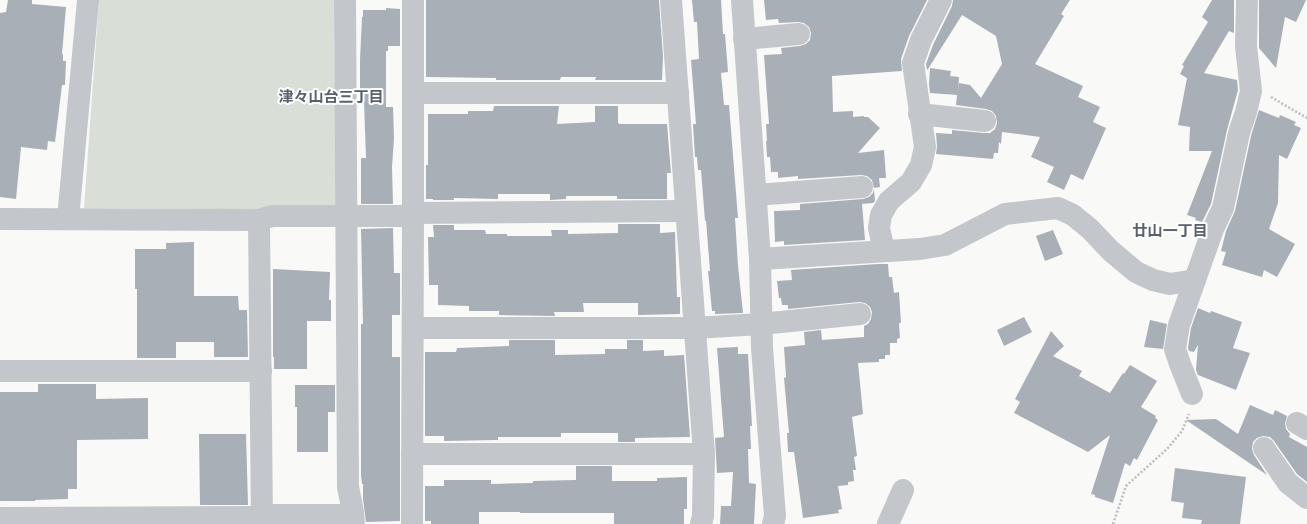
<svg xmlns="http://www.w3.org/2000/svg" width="1307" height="524" font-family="'Golos Text','Noto Sans JP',sans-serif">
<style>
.green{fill:#d9ded7}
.building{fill:#a9afb6}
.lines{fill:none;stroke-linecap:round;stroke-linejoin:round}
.path{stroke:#bbbdc0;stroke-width:2.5;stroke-dasharray:2 2;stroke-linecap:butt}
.minor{stroke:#c3c6ca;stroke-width:22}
.labels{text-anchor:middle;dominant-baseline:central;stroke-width:4;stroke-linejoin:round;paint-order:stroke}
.neighbourhood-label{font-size:15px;font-weight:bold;fill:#59616b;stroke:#fff}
</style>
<rect width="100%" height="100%" fill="#f9f9f8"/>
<path class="green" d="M99,0H334L336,210L84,208Z"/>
<g class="building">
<path d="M8,0H32V4L66,7L62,54H63V61H66L65,85H62L55,142L48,141L47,150L21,147L16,199L0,197V13L6,12Z"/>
<path d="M426,0H659L663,57L662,80H595L596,77H561L560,80H496V78L426,77Z"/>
<path d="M692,0H721L723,34H725L728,72L721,73L724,105H729L738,218H735L738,266L743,313L715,314V311H712L708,271H710L706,220L705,221L701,170H698L697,157H695L693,124H696L691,60L699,59L697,22H694Z"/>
<path d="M764,0H927L909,36L901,59L902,71L832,76L833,112L853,111V117L864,116V117H868L880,128L858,153L884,150L886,178H879L880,187L874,188L872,180L867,176L861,175L798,179V176L778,178V172H771L770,157H767L766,141H767L766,124H769L764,55L782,54L781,48L800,46L806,44L810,40L811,33L809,27L804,23L798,22L779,23L778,19L766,20Z"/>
<path d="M953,0H1070L1061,14L1064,16L1035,64L1083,86L1078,97L1100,107L1093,122L1106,128L1083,180L1071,174L1064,190L1047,182L1054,167L1031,157L1040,137L1002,132L1001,144L999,142L998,153H994L993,159L936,154L937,146L936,133L952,134V130L984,133H990L995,129L997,123L996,116L992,111L986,109L956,105L957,95L930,93L929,84L930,68L951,71L950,76L959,77L958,92L959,83L970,85L981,98L1002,64L996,36L962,15L928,69L927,70L926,64L933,45L952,6Z"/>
<path d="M1212,0H1234V33L1229,31L1204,73L1237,80L1238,90L1227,130L1211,204L1202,222L1195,220L1196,218L1187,215L1212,151H1189L1190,127L1178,125L1187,78L1180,74L1184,66L1182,65L1208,22L1202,17Z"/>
<path d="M1259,0H1306L1296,22L1285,17L1276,68L1259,48Z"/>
<path d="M386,8L400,9V46H388V51H386V107H393L394,138L392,167L393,204H361V158H366L364,102H360V60L362,17H363V10H386Z"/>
<path d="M494,106H559L557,124L595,122V106H618V123H619V124H667L671,173H667V199H617V196H566V199L550,200V194H498V199L454,198V200H433V199H426V165H428V114H468V111H493Z"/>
<path d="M1259,110L1279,118L1280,115L1296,122L1294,125L1301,128L1287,159L1279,155L1278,203L1269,229L1295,244L1277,277L1264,270L1262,277L1222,265L1226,252L1221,251L1226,231L1235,211L1251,136Z"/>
<path d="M874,189L875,201L873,203L862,204L865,240L784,245V241L775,242L774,211L800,210V204L863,199L869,197L873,193Z"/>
<path d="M618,224H660V233L675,232L677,297H680V314L638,315V303H583L584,312H554L555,316L499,315V311H469V306L438,305V285H429L428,237H434L433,225H454V230H485L486,234H507V236H552L551,230H568V234L618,233Z"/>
<path d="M393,228L394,273H400V315H392V357H400V521L366,522L363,499V484H362L361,475V324H363L361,229Z"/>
<path d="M1053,230L1063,254L1045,261L1036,236Z"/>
<path d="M194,242V296H238L239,310H247L248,357H214V342H176V358H137V289H135V249H166V243Z"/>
<path d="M878,264H888L889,277H892L894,293L899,292L901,323H899L900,338L897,339V343H890V355H885V359H879V362L858,363L863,414L852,417L857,456L854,457L856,470H853L854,481L848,482V485L838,486L842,509L838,510L839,513L803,518L794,452H788L787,433H789L784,378L786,377L784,347L805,345L804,332L821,330L822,340L864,337V326L868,324L871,319L872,312L870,307L865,303L859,302L788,309V305H782L781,298H779L777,281L792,280L791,270Z"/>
<path d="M273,269L330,272L329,300H331V321H307V369H274V357H273Z"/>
<path d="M1198,308L1210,313L1211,311L1242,322L1233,348L1250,353L1236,390L1198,375L1196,370L1198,345L1194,352L1189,351L1188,348L1191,328Z"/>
<path d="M1024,317L1032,332L1004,346L997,330Z"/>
<path d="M1150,320L1167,324L1163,349L1144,347Z"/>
<path d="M1051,331L1064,346L1053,356L1082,371L1079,376L1110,393L1123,373L1124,374L1130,365L1157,381L1141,407L1156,416L1155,418L1158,420L1137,460L1134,458L1130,466L1125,463L1113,503L1095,497V495L1091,494L1110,435L1088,452L1014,413L1020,402L1015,399Z"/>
<path d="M509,340H555V355L605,354V349H627V340H643V351L664,350V356L684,355L690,437L635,438V442H618V433H561V437H498V440L444,441V436H425V352H456L457,348L509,346Z"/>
<path d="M738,347V354H748L752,426H750L751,449H748L749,483L756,484L754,524H720L721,506H731L733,472L717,473L715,438L724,437L717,348Z"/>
<path d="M38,384H96V399L148,398V439L77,440V489H68V499L35,500V501H0V392H38Z"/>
<path d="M295,385H335V412H328V452H297V407H295Z"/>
<path d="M1250,405L1273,415L1275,410L1287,416L1285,423L1286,429L1290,434L1289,437L1307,447V482L1297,474L1274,441L1270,437L1263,436L1257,438L1253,442L1252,449L1254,455L1267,475L1186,420L1216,419L1238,434Z"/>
<path d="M199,434H246L248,505H200Z"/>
<path d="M576,466H612V481H657V478L687,477V509H684V524H614V513H520V512H479V524H431V521H425V486H444V480H491V484L533,483V481L576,480Z"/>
<path d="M1175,468L1246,477L1240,524H1201L1202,520L1182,518L1184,503L1171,501Z"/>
</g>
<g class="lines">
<g class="path">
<path d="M1271,97L1307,118"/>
<path d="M1113,524L1126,486L1168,448L1182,431L1189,414"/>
</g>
<g class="minor">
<path d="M345,0L348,487L353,512L354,524"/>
<path d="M671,0L704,454L703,516L701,524"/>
<path d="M742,0L760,259L762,348L775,516L773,524"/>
<path d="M744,39L799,34"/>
<path d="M413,93H678"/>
<path d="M919,114L985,121"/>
<path d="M756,195L862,187"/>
<path d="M0,219L259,220L272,216H402L413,213L686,211"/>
<path d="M68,219L88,0"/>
<path d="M259,220L262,524"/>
<path d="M884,251L879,228L881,215L889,201L911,182L921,165L925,147L913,63L921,40L941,0"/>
<path d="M760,259L920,249L945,245L1005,214L1058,208L1073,215L1090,229L1111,251L1136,272L1153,280L1170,284L1195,280"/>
<path d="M413,328H694L761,324L860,314"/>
<path d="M0,371H261"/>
<path d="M1192,394L1180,364L1175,349L1179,325L1213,229L1223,208L1239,133L1246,112L1251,91L1246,46L1247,0"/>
<path d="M1297,423L1307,429"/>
<path d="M1264,448L1288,483L1307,498"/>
<path d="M412,454H704"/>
<path d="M262,515H341"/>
<path d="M0,518L262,517"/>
<path d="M412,524L413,213V0"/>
<path d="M888,524L903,490"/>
</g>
</g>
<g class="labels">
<g class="neighbourhood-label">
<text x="331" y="96">津々山台三丁目</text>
<text x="1170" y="230">廿山一丁目</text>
</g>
</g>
</svg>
